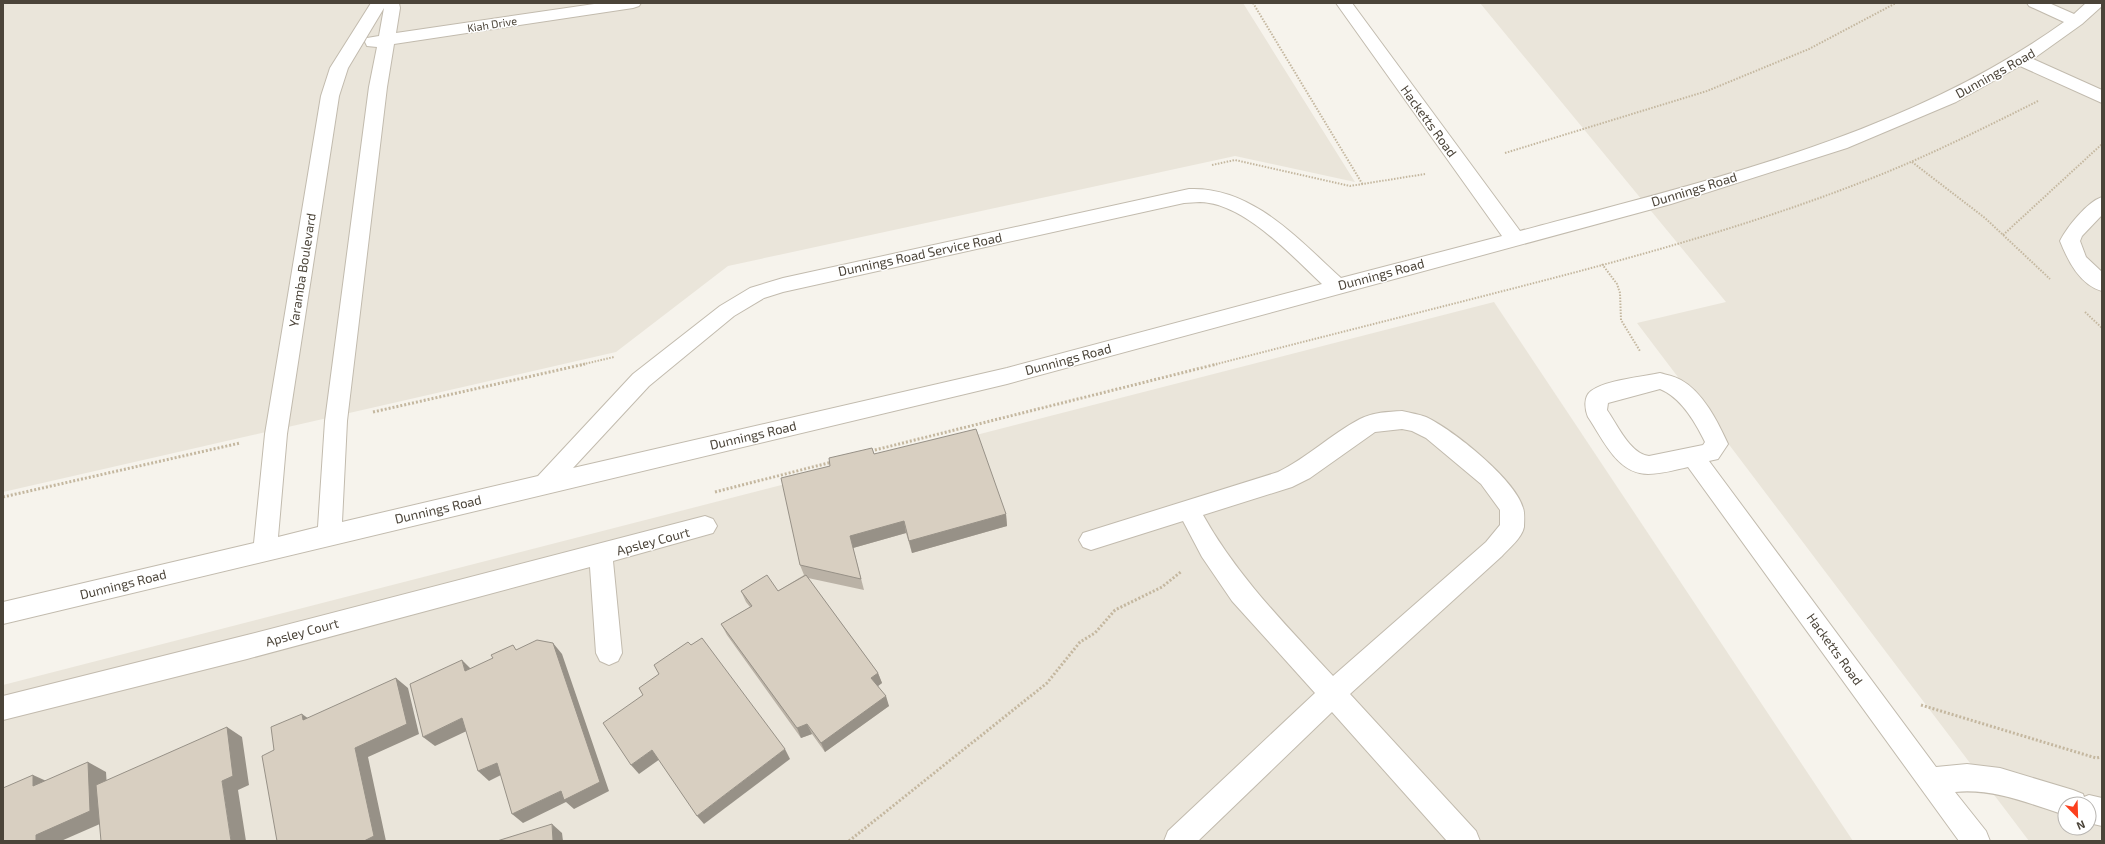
<svg xmlns="http://www.w3.org/2000/svg" width="2105" height="844" font-family="'Exo 2',sans-serif">
<style>
.residential{fill:#eae5da;fill-rule:evenodd}
.lines{fill:none;stroke-linecap:round;stroke-linejoin:round}
.minor-casing{stroke:#c2bbae;stroke-width:2}
.path-far1{stroke:#c4b79f;stroke-width:2;stroke-dasharray:1.5 1.5;stroke-linecap:butt}
.path{stroke:#c4b79f;stroke-width:3;stroke-dasharray:2 2;stroke-linecap:butt}
.minor{fill:#fff;fill-rule:evenodd}
.wall{fill:#bab2a6}
.shaded-wall{fill:#979187}
.building{fill:#d8cfc1;stroke:#979187}
.labels{text-anchor:middle;dominant-baseline:central;stroke-width:3;stroke-linejoin:round;paint-order:stroke}
.far-street-label{font-size:11px;fill:#4b4439;stroke:#fff}
.street-label{font-size:13px;fill:#4b4439;stroke:#fff}
</style>
<rect width="100%" height="100%" fill="#f6f3ec"/>
<g class="residential">
<path d="M3,3H1243L1355,182L1235,156L728,266L616,352L3,492Z"/>
<path d="M1480,3H2102V841H2029L1637,323L1726,302ZM2065,804H2089V828H2065Z"/>
<path d="M1494,302L1853,841H3V685Z"/>
</g>
<g class="lines">
<defs>
<g id="minor">
<path d="M371,3H399L400,8L396,33L601,3H641L639,6L633,8L394,44L387,87L347,421L342,522L538,476L633,374L720,306L750,288L783,278L1189,189C1252,186 1299,240 1341,278L1502,236L1336,3H1352L1520,231C1705,181 1906,136 2064,22L2029,6L2027,3H2049L2074,14L2086,3H2102V6L2082,24L2033,59L2102,90V103L2020,66L1956,102L1847,148L1671,204L1007,384L3,624V602L254,543L265,434L321,96L330,68ZM384,8L379,36L367,38L365,42L367,46L377,47L369,87L325,421L318,527L278,537L287,434L339,96L348,68ZM1200,202C1244,203 1291,255 1322,284L1007,368L573,468L649,386L734,316L764,298L783,292L1184,203Z"/>
<path d="M2102,197V215L2082,236L2080,241L2086,257L2102,272V291C2080,285 2068,261 2060,241C2067,227 2087,202 2102,197Z"/>
<path d="M1660,373C1667,375 1674,376 1681,380C1703,392 1718,422 1728,444L1718,459L1709,461L1936,767L1967,764L2000,768L2073,790L2083,794L2084,797L2089,795L2102,798V826L2089,823V804H2065V815C2030,804 1993,788 1955,792L1986,831L1990,841H1959L1688,467C1675,470 1661,474 1648,474C1617,474 1603,439 1588,417C1585,410 1583,397 1591,391C1606,380 1641,377 1660,373ZM1660,389C1680,397 1694,420 1703,438L1705,442L1703,445L1649,456C1630,454 1617,424 1607,410L1608,403Z"/>
<path d="M1402,411C1410,413 1418,414 1426,417C1453,430 1515,479 1523,508C1525,513 1524,522 1524,527C1522,538 1509,548 1502,556L1350,694L1476,831L1480,841H1447L1332,712L1198,841H1164L1168,831L1315,693L1232,601L1202,557L1183,521L1091,550L1083,547L1079,540L1083,533L1278,472C1307,458 1331,434 1360,419C1373,412 1388,412 1402,411ZM1402,429L1412,431L1426,438L1481,484L1500,510V525L1486,542L1333,676C1286,625 1237,576 1203,515L1292,487L1310,478L1375,432Z"/>
<path d="M705,516L713,519L717,526L713,533L613,561L622,653L618,661L609,665L600,661L596,653L590,567L247,659L3,720V696L247,635Z"/>
</g>
</defs>
<use href="#minor" class="minor-casing"/>
<g class="path-far1">
<path d="M1253,3L1363,185"/>
<path d="M1505,153L1707,91L1809,49L1896,3"/>
<path d="M1912,162L1985,218L2050,279"/>
<path d="M1212,165L1235,160L1350,186L1425,174"/>
<path d="M2003,235L2102,144"/>
<path d="M1602,264L1617,284L1620,293L1621,320L1640,351"/>
<path d="M2085,312L2102,328"/>
<path d="M580,365L614,357"/>
<path d="M1213,365C1321,337 1430,310 1538,282C1658,251 1778,217 1892,170C1942,149 1990,125 2038,101"/>
</g>
<g class="path">
<path d="M373,412L585,364"/>
<path d="M871,451L1217,364"/>
<path d="M715,492L832,462"/>
<path d="M3,497L240,443"/>
<path d="M1921,705L2096,758L2102,757"/>
<path d="M849,841L1047,683L1080,642L1095,633L1115,610L1162,587L1182,571"/>
</g>
<use href="#minor" class="minor"/>
</g>
<path class="wall" d="M874,454L1006,514L1007,526L912,553L906,533L853,548L864,590L808,578L878,673L882,683L878,686L889,706L825,752L812,734L801,738L727,635L721,624L750,607L746,602L741,591H778L804,575L800,565Z"/>
<g class="shaded-wall">
<path d="M1006,514L1007,526L912,553L909,541Z"/>
<path d="M904,521L906,533L853,548L864,590L850,536Z"/>
<path d="M553,643L562,654L609,791L574,809L566,802L523,823L512,814L561,791Z"/>
<path d="M462,660L473,671H465Z"/>
<path d="M878,673L882,683L874,689L871,678Z"/>
<path d="M396,678L408,688L419,734L368,757L386,841H364L355,748Z"/>
<path d="M886,696L889,706L825,752L821,743Z"/>
<path d="M302,714L316,724L303,720Z"/>
<path d="M462,718L473,728L435,746L423,737Z"/>
<path d="M807,724L812,734L801,738L797,728Z"/>
<path d="M227,727L242,737L249,785L238,790L246,841H231L222,781Z"/>
<path d="M785,749L790,759L704,824L697,816Z"/>
<path d="M652,750L660,759L639,774L631,765Z"/>
<path d="M88,762L106,772L109,820L61,841H36V835Z"/>
<path d="M497,763L507,772L489,781L478,771Z"/>
<path d="M33,775L53,784L33,786Z"/>
<path d="M552,824L562,833L563,841H553Z"/>
</g>
<g class="building">
<path d="M976,429L1006,514L909,541L904,521L850,536L861,579L800,565L781,478L830,466L829,458L872,448L874,454Z"/>
<path d="M767,575L778,591L806,575L878,673L871,678L886,696L821,743L807,724L797,728L721,624L752,606L741,591Z"/>
<path d="M702,638L785,749L697,816L652,750L631,765L603,723L643,695L639,688L659,674L654,665L688,642L691,645Z"/>
<path d="M537,640L553,643L600,782L564,800L561,791L512,814L497,763L478,771L462,718L423,737L410,684L462,660L465,671L493,658L491,655L513,645L516,650Z"/>
<path d="M396,678L407,724L355,748L374,836L364,841H277L262,756L274,750L271,727L302,714L303,720Z"/>
<path d="M227,727L233,776L222,781L231,841H101L96,785Z"/>
<path d="M88,762L90,811L36,835V841H3V788L33,775V786Z"/>
<path d="M552,824L553,841H497Z"/>
</g>
<g class="labels">
<g class="far-street-label">
<text transform="translate(492 24) rotate(-9)">Kiah Drive</text>
</g>
<g class="street-label">
<text transform="translate(1995 73) rotate(-29)">Dunnings Road</text>
<text transform="translate(1429 121) rotate(54)">Hacketts Road</text>
<text transform="translate(1694 189) rotate(-17)">Dunnings Road</text>
<text transform="translate(920 254) rotate(-12)">Dunnings Road Service Road</text>
<text transform="translate(302 270) rotate(-81)">Yaramba Boulevard</text>
<text transform="translate(1381 274) rotate(-15)">Dunnings Road</text>
<text transform="translate(1068 359) rotate(-15)">Dunnings Road</text>
<text transform="translate(753 435) rotate(-13)">Dunnings Road</text>
<text transform="translate(438 509) rotate(-13)">Dunnings Road</text>
<text transform="translate(653 541) rotate(-15)">Apsley Court</text>
<text transform="translate(123 584) rotate(-14)">Dunnings Road</text>
<text transform="translate(302 632) rotate(-15)">Apsley Court</text>
<text transform="translate(1835 649) rotate(54)">Hacketts Road</text>
</g>
</g>
<rect width="2105" height="844" fill="none" stroke="#4b4439" stroke-width="8"/>
<g transform="translate(2077 816) rotate(157)"><circle r="19" fill="#ffffff" stroke="#b7b4b0"/>
<path d="M0-3L7 15L0 10L-7 15Z" fill="#fc3f1d"/>
<text y="-6" font-size="11" font-weight="bold" text-anchor="middle" fill="#4b4439">N</text>
</g>
</svg>
